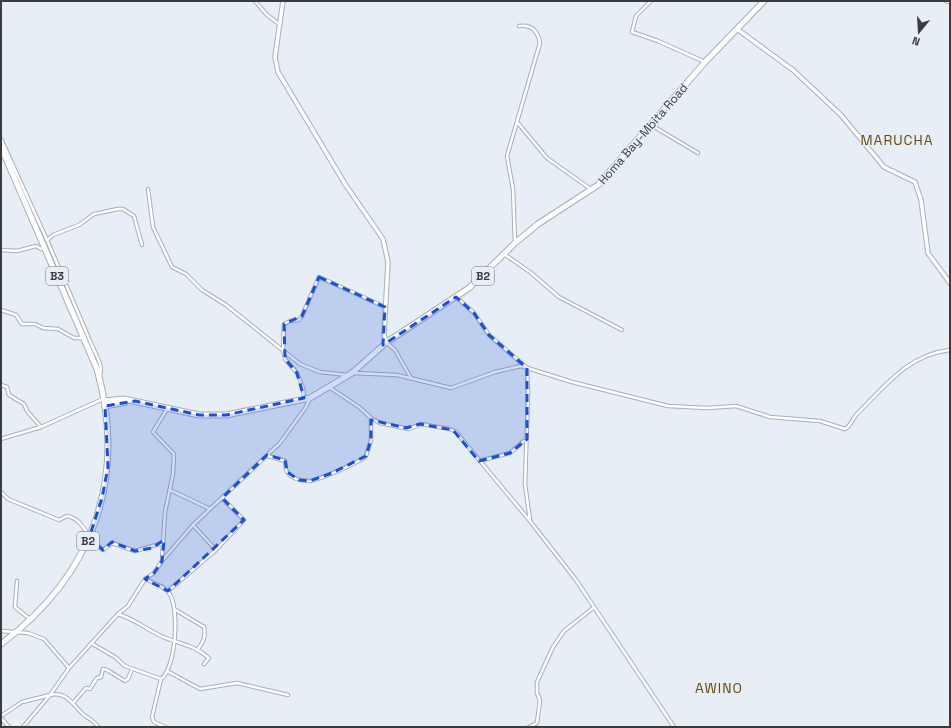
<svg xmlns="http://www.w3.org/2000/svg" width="951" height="728" font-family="'Space Grotesk',sans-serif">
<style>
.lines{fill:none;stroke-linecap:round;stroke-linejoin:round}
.street-casing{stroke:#a8afb5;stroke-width:4.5}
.secondary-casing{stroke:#a8afb5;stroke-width:5.5}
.highway-casing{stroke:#a8afb5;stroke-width:7}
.street{stroke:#fff;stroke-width:2.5}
.secondary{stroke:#fff;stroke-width:3.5}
.highway{stroke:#fff;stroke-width:5}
.marked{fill:#1d4ed8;fill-opacity:0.2;stroke:#1d4ed8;stroke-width:3;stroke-dasharray:8 5;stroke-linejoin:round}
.labels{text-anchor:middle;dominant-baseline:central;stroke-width:3;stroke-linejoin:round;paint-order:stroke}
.shield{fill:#e7eef5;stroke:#6d7175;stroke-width:1}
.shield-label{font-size:11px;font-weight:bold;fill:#393b3e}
.street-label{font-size:12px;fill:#393b3e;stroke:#e7eef5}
.quarter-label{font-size:14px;letter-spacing:1px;fill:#664910;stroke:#e7eef5}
</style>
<rect width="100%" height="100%" fill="#e7eef5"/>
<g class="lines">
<defs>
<g id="street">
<path d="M255,1L267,15L279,24"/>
<path d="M651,1L636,16L632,32L658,41L705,62"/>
<path d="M946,1L950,2"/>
<path d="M517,122L547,158L592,190"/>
<path d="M651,125L698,153"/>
<path d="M1,139L47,240L93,348C97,357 103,366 100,375"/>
<path d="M148,189L153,227L172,267L186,274L202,290L226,305L300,364L320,372L347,375"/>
<path d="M47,240L53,235L79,225L94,214L118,209H123L134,216L142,245"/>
<path d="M515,242L513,189L507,156L540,43C538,32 532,24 519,26"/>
<path d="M1,250L17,251L36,246L41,249L44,248"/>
<path d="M504,254L530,272L559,297L622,330"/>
<path d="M456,297L474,313L489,335L527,368L528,394L525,484L530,520"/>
<path d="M1,310L16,315L22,324H35L43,328L58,329L74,338H84"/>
<path d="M387,343L395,350L411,378"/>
<path d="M353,373L397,375L451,388L495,372L521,366L572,382L668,406L707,408L736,406L770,417L820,421L845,429C851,426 853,417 858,413C885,386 909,354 950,350"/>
<path d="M1,385L7,387L9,395L24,404L27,411L41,427"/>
<path d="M329,387L359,407L371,418L380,423L409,429L421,424L450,429L456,432L530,521L576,580L674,727"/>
<path d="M304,398L303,388L297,373L285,359L283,350L284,324L290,321L299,320L302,316L319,277L385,307"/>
<path d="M1,439L41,427L103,399"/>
<path d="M268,456L285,461C286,464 285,469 287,472C292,479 302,481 310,481C321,479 358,463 366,456L371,440V418"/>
<path d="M479,461L510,453L526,439"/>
<path d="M170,490L210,509"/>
<path d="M1,492L8,499L59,520L67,516C85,519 87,541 103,550L112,543L135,551L163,543L162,561"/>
<path d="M193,525L216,550"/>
<path d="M163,543L165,512L173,474L174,454L153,432L167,409"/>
<path d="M17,581L15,607L31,620"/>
<path d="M168,591L216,550L244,520L222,498"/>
<path d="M174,609L204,627C206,637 203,643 197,650"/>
<path d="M118,614C134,619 148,630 163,637C180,644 194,645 209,658L204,664"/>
<path d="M1,631L28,633L44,639L69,668"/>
<path d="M91,643L115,657L125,666L161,679C176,668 180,608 169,593C165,586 153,583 145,579"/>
<path d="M167,671L200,689L237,683L288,695"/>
<path d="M161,679L152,717L154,722L165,727"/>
<path d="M73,703L86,688L90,689L97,678L101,677L103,669L107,670L125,681L128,679L132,669"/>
<path d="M1,716L22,702L50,695L69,668L118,614L128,606L145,579L154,573L162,561L193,525L280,443L306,407L310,398"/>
<path d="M1,718L9,727"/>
<path d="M23,727L50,695C68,691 73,706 84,715C89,719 95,721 98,727"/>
<path d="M529,727L537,723L540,700L537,693V682L553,647L564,631L593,608"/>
</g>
<g id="secondary">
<path d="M283,1L275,57L278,72L345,184L383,239L388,262L384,336L387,342"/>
<path d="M737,29L793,70L841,115L884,167L915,182L921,200L928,253L950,283"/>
</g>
<g id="highway">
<path d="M1,147L97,369C128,480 92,576 1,644"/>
<path d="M105,401L124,399L199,415H226L310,398L352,373L387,342L469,288L515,243L538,224L598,185L705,62L764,1"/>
<path d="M105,406L126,402"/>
</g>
</defs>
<use href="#street" class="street-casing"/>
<use href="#secondary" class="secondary-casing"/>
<use href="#highway" class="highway-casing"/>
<use href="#street" class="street"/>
<use href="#secondary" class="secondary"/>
<use href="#highway" class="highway"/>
</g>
<path class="marked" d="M319,277L385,307L383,345L456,297L474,313L489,335L527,368V439L510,453L479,461L453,430L420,424L406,428L371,420V440L366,456L332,473L310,481L299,480L287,472L285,460L267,455L222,498L244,520L168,591L145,579L154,573L162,561L164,540L152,548L135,551L112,542L103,550L89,538L102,498L108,467L105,406L135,401L199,415H226L304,398L297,373L285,359L284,324L302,316Z"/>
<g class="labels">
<g class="shield">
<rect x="46" y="267" width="22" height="18" rx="3"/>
<rect x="472" y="267" width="22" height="18" rx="3"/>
<rect x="77" y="532" width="22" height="18" rx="3"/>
</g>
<g class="shield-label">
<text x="57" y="276">B3</text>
<text x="483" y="276">B2</text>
<text x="88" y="541">B2</text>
</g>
<g class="street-label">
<text transform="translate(643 134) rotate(-49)">Homa Bay-Mbita Road</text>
</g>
<g class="quarter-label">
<text x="897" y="140">MARUCHA</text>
<text x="719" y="688">AWINO</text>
</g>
</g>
<rect width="951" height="728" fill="none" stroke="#393b3e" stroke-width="4"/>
<g transform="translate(919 32) rotate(198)" stroke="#e7eef5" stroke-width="3" paint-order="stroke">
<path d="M0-3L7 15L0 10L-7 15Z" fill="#393b3e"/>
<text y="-6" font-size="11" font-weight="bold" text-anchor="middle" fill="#393b3e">N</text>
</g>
</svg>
